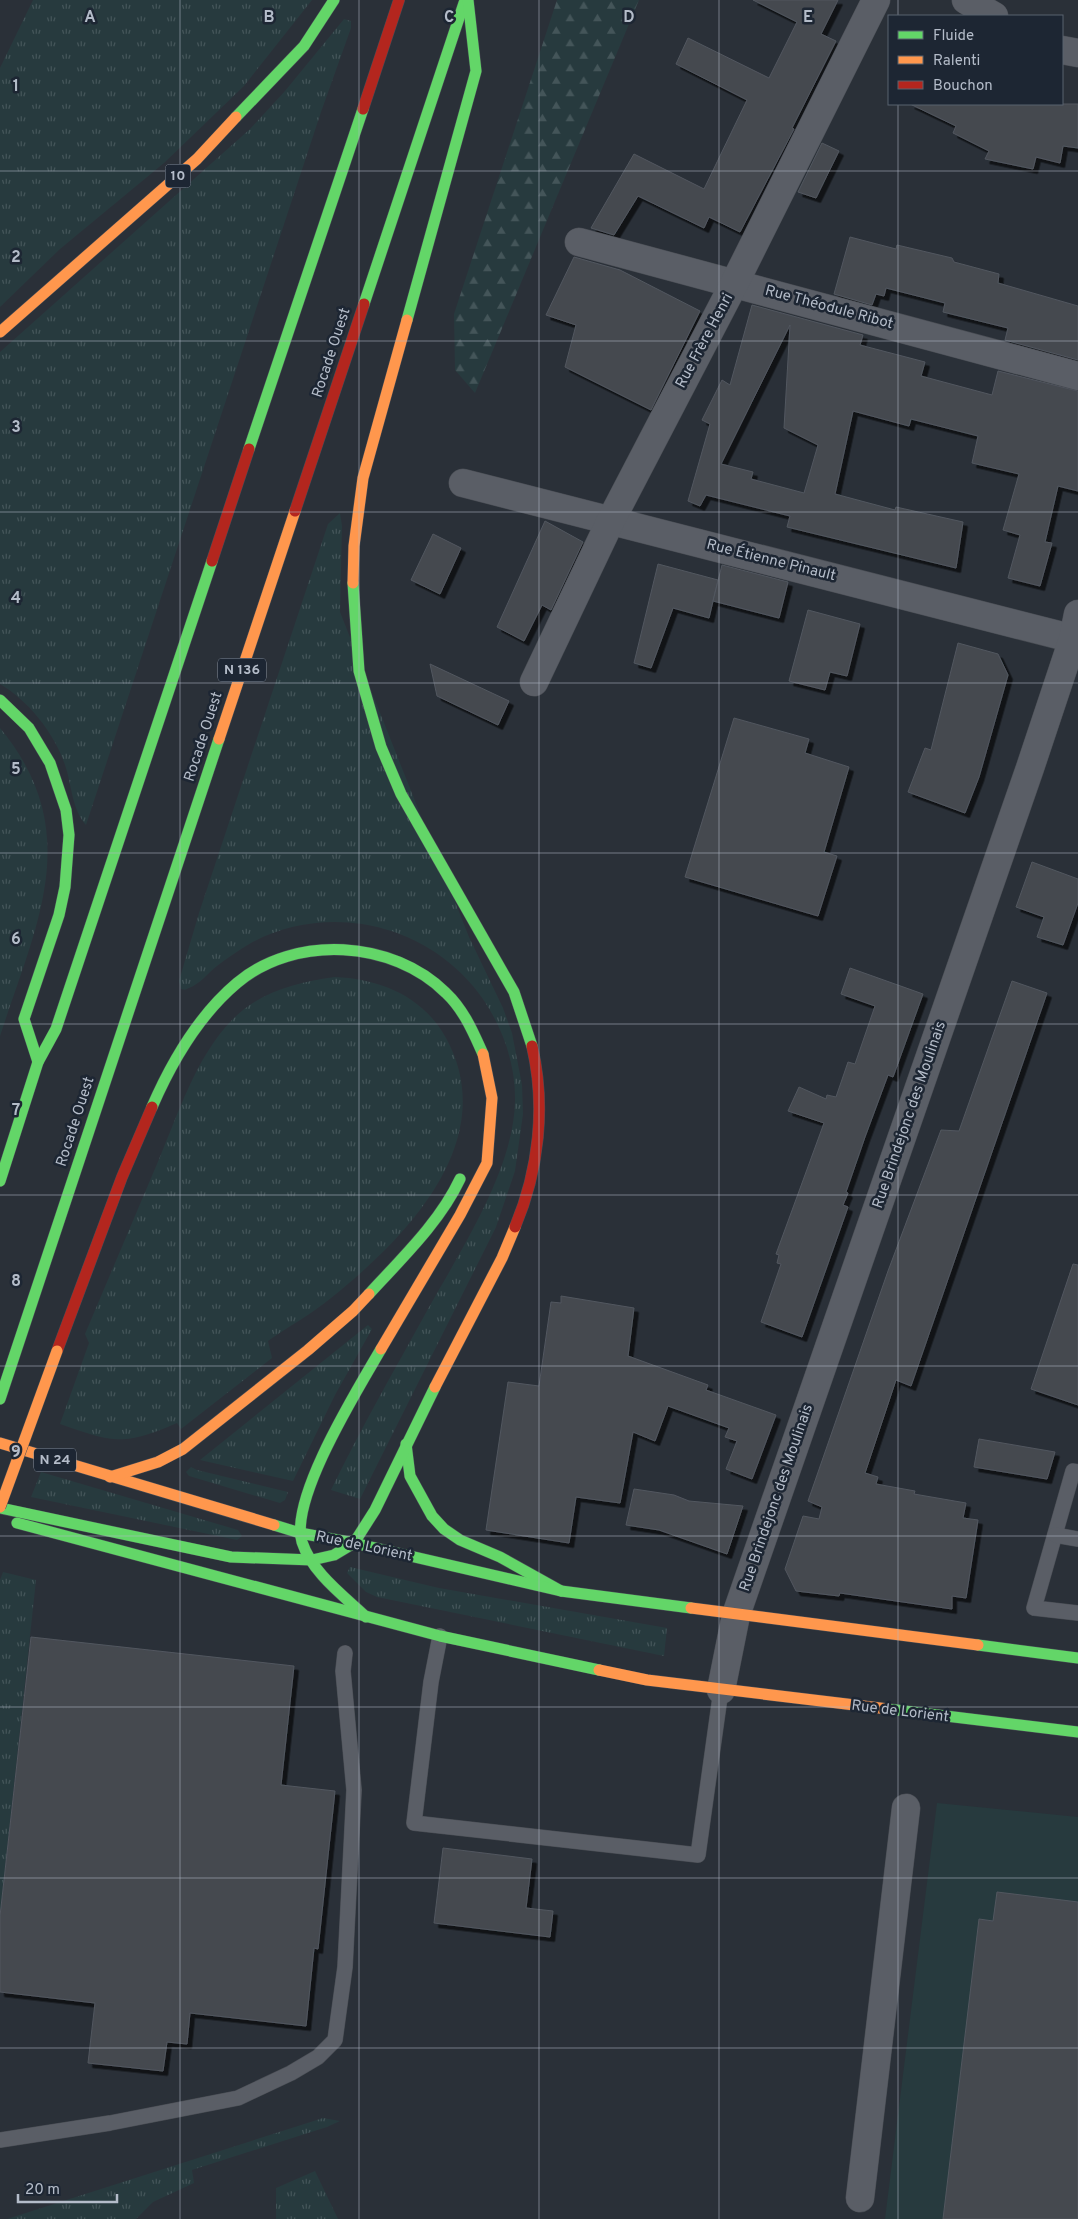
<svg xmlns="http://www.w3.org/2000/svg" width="1078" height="2219" font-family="Overpass,sans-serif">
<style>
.grass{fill:url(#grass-tufts)}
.forest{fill:url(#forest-firs)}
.garden{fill:#273a3e}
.building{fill:#444950;stroke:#52575f;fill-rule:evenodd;filter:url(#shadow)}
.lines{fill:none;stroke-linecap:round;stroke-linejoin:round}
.lane-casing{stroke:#484c53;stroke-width:16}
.street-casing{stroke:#484c53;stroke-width:29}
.fast-casing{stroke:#484c55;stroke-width:12}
.slow-casing{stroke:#484c55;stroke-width:12}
.jam-casing{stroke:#484c55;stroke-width:12}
.lane{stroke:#5a5e66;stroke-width:15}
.street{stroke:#5a5e66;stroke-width:28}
.fast{stroke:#63d668;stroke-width:11}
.slow{stroke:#ff974d;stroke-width:11}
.jam{stroke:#b3261e;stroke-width:11}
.slow-bridge-casing{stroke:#474c53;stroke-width:12;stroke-linecap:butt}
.slow-bridge{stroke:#ff974d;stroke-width:11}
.grid{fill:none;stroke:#b4bcc9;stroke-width:1;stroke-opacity:0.55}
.labels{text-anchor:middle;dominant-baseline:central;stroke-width:5;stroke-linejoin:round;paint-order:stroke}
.shield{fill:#1d2633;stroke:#878f9c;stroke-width:1}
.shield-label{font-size:14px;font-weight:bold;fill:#b4bcc9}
.street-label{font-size:15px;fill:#b4bcc9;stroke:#1d2633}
.grid-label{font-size:16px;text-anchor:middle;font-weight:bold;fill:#b4bcc9;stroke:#1d2633;stroke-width:5;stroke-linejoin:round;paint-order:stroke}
</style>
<defs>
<pattern id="grass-tufts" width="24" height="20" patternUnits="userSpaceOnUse" patternTransform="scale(1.25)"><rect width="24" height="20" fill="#273a3e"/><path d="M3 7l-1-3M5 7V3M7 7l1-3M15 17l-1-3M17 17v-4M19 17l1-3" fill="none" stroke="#445559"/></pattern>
<pattern id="forest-firs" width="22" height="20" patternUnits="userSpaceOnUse" patternTransform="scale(1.25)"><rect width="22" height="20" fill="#273a3e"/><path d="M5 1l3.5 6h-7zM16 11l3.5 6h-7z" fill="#445559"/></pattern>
<filter id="shadow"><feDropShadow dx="4.5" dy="4.5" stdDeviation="0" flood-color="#0009"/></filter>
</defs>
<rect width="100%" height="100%" fill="#2a3038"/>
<g class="grass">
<path d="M33,0H312L244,86L164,163L60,249L0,307V68Z"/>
<path d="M344,19L351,21V28L321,112L86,825C72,809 72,787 66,768C56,735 29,701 0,684V352L250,129L285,91Z"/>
<path d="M340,513L342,526L340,612L469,937L503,1008L512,1033L522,1085L523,1114L515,1171L496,1227L360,1499L331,1490C361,1428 395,1369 428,1309C461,1250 514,1169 515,1101C516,1060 499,1017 473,986C444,952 406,931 362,924C323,918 280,925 246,946C236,952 226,959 217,966C208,973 200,984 189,988C185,990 185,990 181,989L179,981L199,913L328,524Z"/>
<path d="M0,728C86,832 36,925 0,1036Z"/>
<path d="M335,977C380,979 423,996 446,1038C502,1140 406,1238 331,1298C312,1314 289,1326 268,1341L272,1358L181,1429L177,1423C124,1446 114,1443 60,1424L89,1343L85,1334C109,1277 133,1221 157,1164C178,1115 195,1058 232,1020C259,992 297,982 335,977Z"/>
<path d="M368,1325L372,1329L335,1395L293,1481L200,1460Z"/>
<path d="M191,1467L197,1470L288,1492L285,1500L280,1503L189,1476L186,1472Z"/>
<path d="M41,1472L238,1530L242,1536L237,1540L31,1497Z"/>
<path d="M350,1567L439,1588L667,1628L664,1656L377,1597L366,1592L347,1573Z"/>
<path d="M3,1572L36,1580L0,1916V1580Z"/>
<path d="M323,2118L340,2121L327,2127L192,2170L194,2183L153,2202L136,2219H7Z"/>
<path d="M315,2171L338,2219H276V2188Z"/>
</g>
<path class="forest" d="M557,0H639L475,393L455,370L454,314Z"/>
<path class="garden" d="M937,1803L1078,1817V2219H885Z"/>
<g class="building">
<path d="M753,0H838L821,34L836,41L792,128L794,129L740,232L709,217L704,228L638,196L614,235L591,228L634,154L704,189L747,100L676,64L688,38L769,78L797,22Z"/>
<path d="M910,104H1078V148L1063,146L1060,163L1036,157L1033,169L985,159L989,151L953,133L956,126Z"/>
<path d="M822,143L839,151L816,198L798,192Z"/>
<path d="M850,237L896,249L897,245L952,258L954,262L999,274L998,283L1078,306V360L1005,340L1008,328L943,312L945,303L886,288L884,296L876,294L872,305L834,294Z"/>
<path d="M574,257L620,270L700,311L651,410L565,367L576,325L546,315Z"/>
<path d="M752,305L863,335L860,345L925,362L921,376L992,395L998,371L1078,391V491L1058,486L1045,542L1052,543L1040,586L1008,578L1020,535L1003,530L1019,474L972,463L978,436L911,419L909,426L853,411L835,494L895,510L896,507L963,522L956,568L787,527L790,516L706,495L700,506L688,501L710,424L702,420L722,380L730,385ZM790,325L784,428L818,445L804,493L751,479L753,472L721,464Z"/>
<path d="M545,521L583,542L551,610L542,605L524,641L497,627Z"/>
<path d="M433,534L461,548L440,594L411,580Z"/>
<path d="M658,564L718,580L709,618L673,608L651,668L634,663Z"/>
<path d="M722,565L788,582L779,618L713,601Z"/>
<path d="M808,610L860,624L847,676L830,672L825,690L789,681Z"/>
<path d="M958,643L998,654L1008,675L979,777L965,813L908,792L925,748L931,750Z"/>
<path d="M430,664L509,701L498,725L437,696Z"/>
<path d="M734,718L809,739L805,753L849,767L824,852L837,856L818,916L685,877Z"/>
<path d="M1032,862L1078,879V903L1063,945L1037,937L1044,917L1016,907Z"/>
<path d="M850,968L923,994L893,1077L888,1075L865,1137L846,1192L848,1193L843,1205L848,1207L802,1337L761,1322L781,1264L777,1263L779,1255L776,1254L824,1123L788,1111L799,1087L826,1099L827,1095L836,1097L848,1062L855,1064L875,1006L841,994Z"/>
<path d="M1012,981L1047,993L911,1386L896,1380L865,1473L878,1477L876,1484L915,1491L914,1494L966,1503L963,1518L978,1520L966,1598L952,1596V1609L840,1593L839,1596L796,1591L785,1569L803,1516L819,1519L822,1507L808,1501L888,1271L941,1130L959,1131Z"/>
<path d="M1073,1264L1078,1265V1405L1031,1389Z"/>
<path d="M561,1296L634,1308L628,1356L708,1385L706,1390L776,1415L752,1479L726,1469L737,1441L725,1437L729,1428L668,1406L655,1441L633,1432L620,1503L576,1497L569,1543L486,1530L508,1382L539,1386L551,1302L561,1303Z"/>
<path d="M979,1439L1055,1452L1047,1479L974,1467Z"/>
<path d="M634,1489L674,1495L689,1501L743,1506L727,1554L659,1530L626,1525Z"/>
<path d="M31,1637L294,1666L281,1785L335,1791L318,1949L314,1948L306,2026L190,2013L187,2044L167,2042L163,2071L88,2063L95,2003L0,1992V1916Z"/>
<path d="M443,1848L532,1859L526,1908L553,1911L550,1937L434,1923Z"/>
<path d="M997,1892L1078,1902V2219H943L979,1919L993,1921Z"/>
</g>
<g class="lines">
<defs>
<g id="lane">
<path d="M1078,1472L1073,1471L1034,1608L1078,1613"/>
<path d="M1055,1535L1078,1539"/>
<path d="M440,1636L431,1682L414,1823L698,1855L721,1690"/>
<path d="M0,2140L110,2123L238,2098L291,2073L318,2057L335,2040L345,1967L354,1790L343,1671L345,1653"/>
</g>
<g id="street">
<path d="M966,0L994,16"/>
<path d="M1062,50L1078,53"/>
<path d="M579,242L1078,376"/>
<path d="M463,483L1078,640"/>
<path d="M534,682L611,520L735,282L876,0"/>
<path d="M721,1690L736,1615L1030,768L1073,639L1078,614"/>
<path d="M860,2198L906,1808"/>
</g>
<g id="fast">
<path d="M236,117L304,46L334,0"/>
<path d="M364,304L464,3"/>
<path d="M407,320L476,71L468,0"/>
<path d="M249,449L363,109"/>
<path d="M353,583L359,671L381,747L401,794L514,992L532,1046"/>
<path d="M0,700L29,728L50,763L66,810L69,835L65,887L59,915L24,1019L38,1062"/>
<path d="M152,1107C172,1061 199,1015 237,983C295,934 393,940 446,993C464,1010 473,1032 483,1054"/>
<path d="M0,1181L38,1062L56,1029L212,561"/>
<path d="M369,1294C401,1259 440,1222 460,1179"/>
<path d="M0,1399L219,739"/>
<path d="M406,1444L410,1476L432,1516L444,1529L460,1540L500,1557L561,1591"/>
<path d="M0,1508L231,1557L312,1560L334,1555L354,1543L375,1510L435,1387"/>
<path d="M17,1523L440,1636L599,1670"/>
<path d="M274,1525L300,1533L354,1543L561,1591L691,1608"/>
<path d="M366,1617C344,1596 312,1573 302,1542C289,1499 358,1389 381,1349"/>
<path d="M978,1645L1078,1658"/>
<path d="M888,1709L1078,1732"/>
</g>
<g id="slow">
<path d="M0,332L197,159L236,117"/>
<path d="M353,583L354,546L363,478L407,320"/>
<path d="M219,739L295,511"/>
<path d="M381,1349L460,1215L487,1163L492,1098L483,1054"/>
<path d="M435,1387L502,1258L515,1227"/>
<path d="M0,1443L274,1525"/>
<path d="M110,1477L158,1462L183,1449L308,1350L353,1311L369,1294"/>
<path d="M691,1608L978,1645"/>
<path d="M599,1670L647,1680L888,1709"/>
</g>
<g id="jam">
<path d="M363,109L399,0"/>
<path d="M295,511L364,304"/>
<path d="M212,561L249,449"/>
<path d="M515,1227C539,1170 546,1106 532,1046"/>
<path d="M57,1351L122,1177L152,1107"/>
</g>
</defs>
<use href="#lane" class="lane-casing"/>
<use href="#street" class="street-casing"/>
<use href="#fast" class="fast-casing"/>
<use href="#slow" class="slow-casing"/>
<use href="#jam" class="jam-casing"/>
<use href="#lane" class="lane"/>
<use href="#street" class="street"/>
<use href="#fast" class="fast"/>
<use href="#slow" class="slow"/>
<use href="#jam" class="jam"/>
<defs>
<path id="slow-bridge" d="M0,1507L57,1351"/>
</defs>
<use href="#slow-bridge" class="slow-bridge-casing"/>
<use href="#slow-bridge" class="slow-bridge"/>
</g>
<path class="grid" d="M180,0V2219M359,0V2219M539,0V2219M719,0V2219M898,0V16M898,104V2219M0,171H1078M0,341H1078M0,512H1078M0,683H1078M0,853H1078M0,1024H1078M0,1195H1078M0,1366H1078M0,1536H1078M0,1707H1078M0,1878H1078M0,2048H1078"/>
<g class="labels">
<g class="shield">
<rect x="165.5" y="164.5" width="25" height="23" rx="4"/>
<rect x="218" y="658.5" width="48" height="23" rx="4"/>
<rect x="34" y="1448.5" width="42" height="23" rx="4"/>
</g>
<g class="shield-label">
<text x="178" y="176">10</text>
<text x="242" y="670">N 136</text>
<text x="55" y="1460">N 24</text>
</g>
<g class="street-label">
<text transform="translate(829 308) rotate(15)">Rue Théodule Ribot</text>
<text transform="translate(705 341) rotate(-62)">Rue Frère Henri</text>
<text transform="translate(332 353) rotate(-72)">Rocade Ouest</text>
<text transform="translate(771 561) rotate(14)">Rue Étienne Pinault</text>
<text transform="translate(204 737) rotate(-72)">Rocade Ouest</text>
<text transform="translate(910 1115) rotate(-71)">Rue Brindejonc des Moulinais</text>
<text transform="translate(76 1122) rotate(-72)">Rocade Ouest</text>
<text transform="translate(777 1498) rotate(-71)">Rue Brindejonc des Moulinais</text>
<text transform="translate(364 1547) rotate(12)">Rue de Lorient</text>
<text transform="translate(900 1712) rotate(7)">Rue de Lorient</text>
</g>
</g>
<g class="grid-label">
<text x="90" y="22">A</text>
<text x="269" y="22">B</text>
<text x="449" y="22">C</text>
<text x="629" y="22">D</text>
<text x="808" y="22">E</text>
<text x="16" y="91">1</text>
<text x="16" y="262">2</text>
<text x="16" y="432">3</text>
<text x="16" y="603">4</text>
<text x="16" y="774">5</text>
<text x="16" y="944">6</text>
<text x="16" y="1115">7</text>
<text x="16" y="1286">8</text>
<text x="16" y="1457">9</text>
</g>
<rect x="888" y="15" width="175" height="90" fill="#1d2633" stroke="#59626f"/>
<rect x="898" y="31" width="25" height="8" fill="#63d668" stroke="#59626f"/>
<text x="933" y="40" font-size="15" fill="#b4bcc9">Fluide</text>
<rect x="898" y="56" width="25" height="8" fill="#ff974d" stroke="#59626f"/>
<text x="933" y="65" font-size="15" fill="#b4bcc9">Ralenti</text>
<rect x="898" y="81" width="25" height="8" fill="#b3261e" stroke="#59626f"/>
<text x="933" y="90" font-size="15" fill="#b4bcc9">Bouchon</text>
<path d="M18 2194v8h99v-8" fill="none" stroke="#b4bcc9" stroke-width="2.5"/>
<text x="25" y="2194" font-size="15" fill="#b4bcc9" stroke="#1d2633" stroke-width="4" paint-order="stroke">20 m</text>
</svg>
